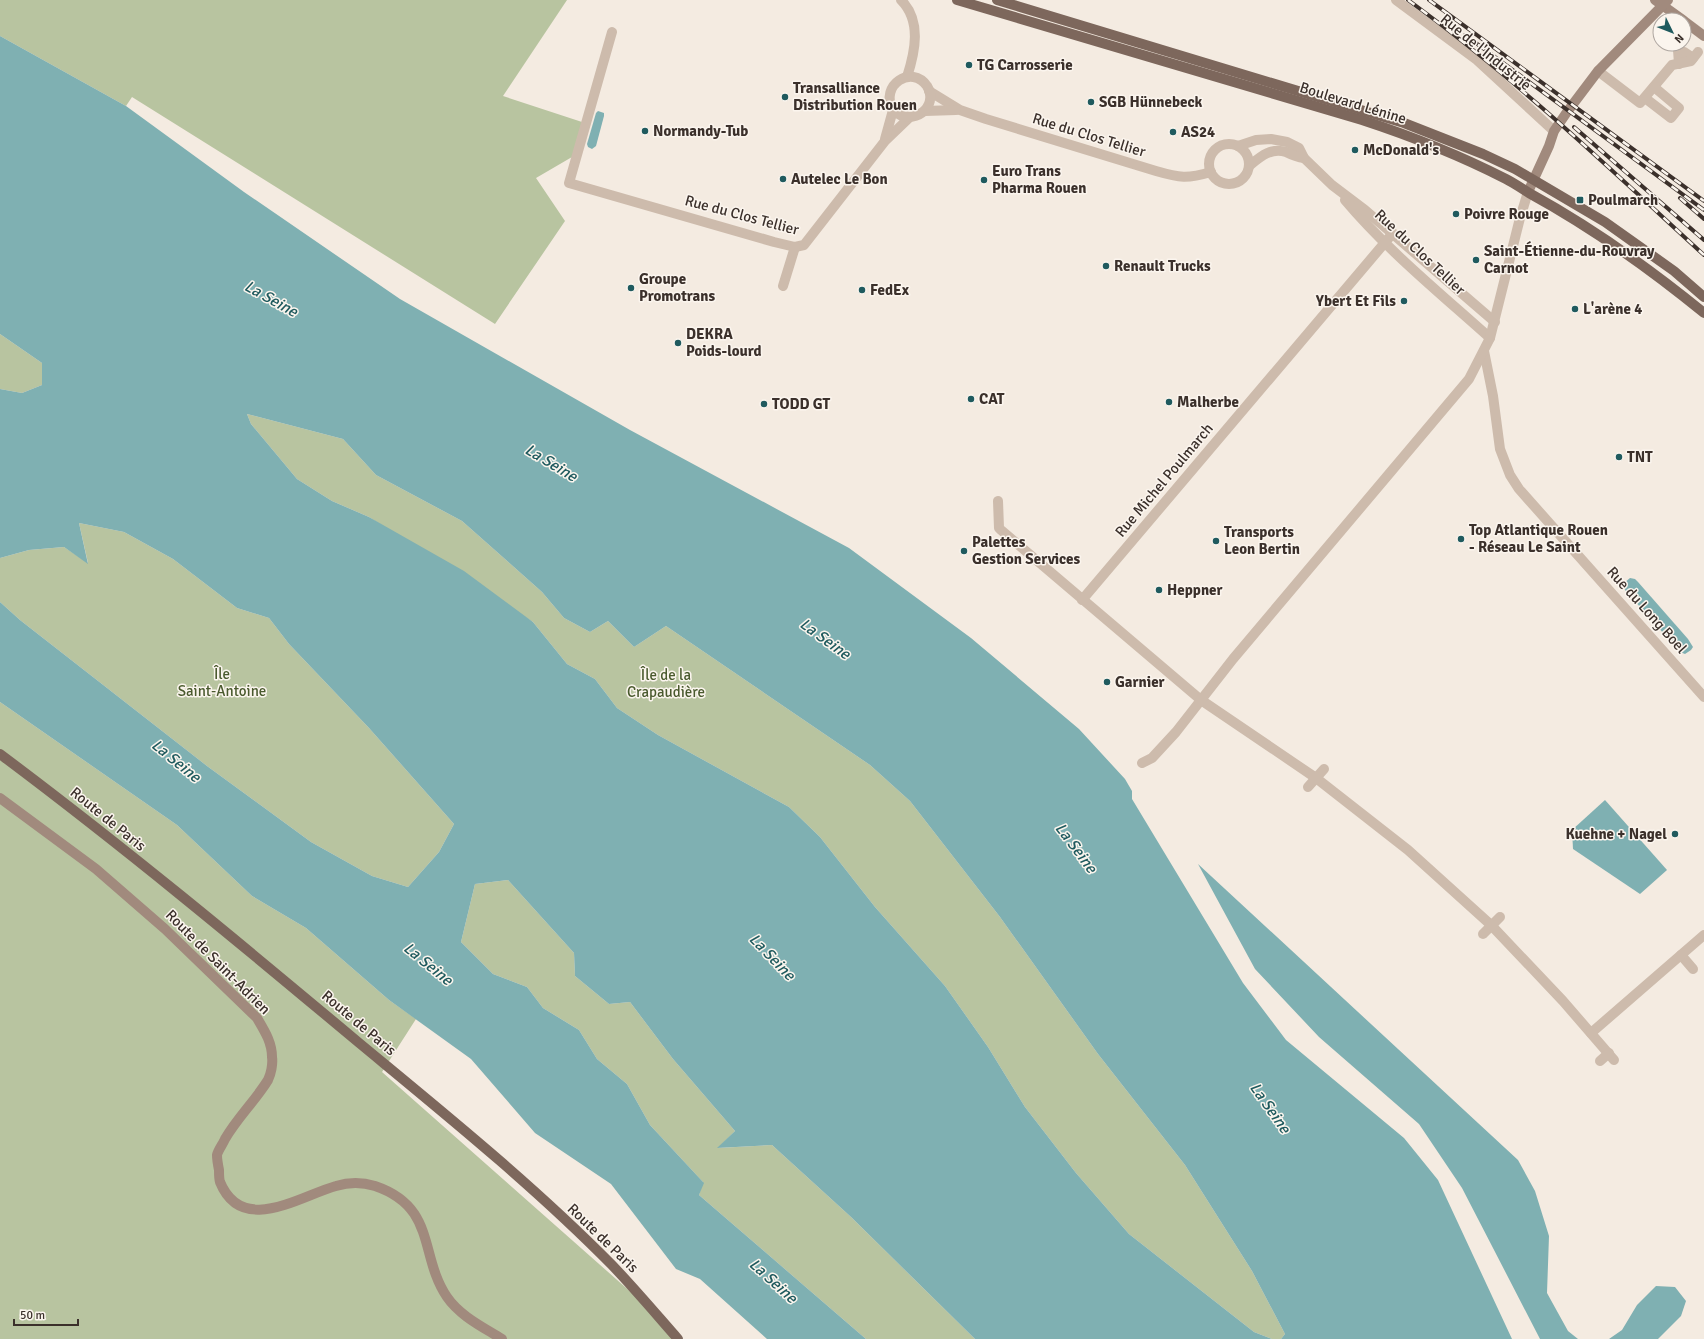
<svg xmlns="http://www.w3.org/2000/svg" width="1704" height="1339" font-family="Signika,sans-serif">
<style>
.green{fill:#b8c4a0}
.water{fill:#7fb0b2}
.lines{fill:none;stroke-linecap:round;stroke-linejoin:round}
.street{stroke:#cdbbac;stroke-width:10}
.secondary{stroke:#a18a7d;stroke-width:10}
.primary{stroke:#7d675c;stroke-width:10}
.rail-casing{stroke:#3b302b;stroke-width:4}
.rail{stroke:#fbf5ee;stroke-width:2.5;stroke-dasharray:8;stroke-linecap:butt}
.poi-dot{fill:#1f5a5e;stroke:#fbf5ee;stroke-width:1.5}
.labels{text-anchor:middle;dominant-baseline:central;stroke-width:3;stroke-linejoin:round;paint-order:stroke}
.street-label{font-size:15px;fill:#3b302b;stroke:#fbf5ee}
.poi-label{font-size:15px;font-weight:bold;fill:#3b302b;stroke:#fbf5ee;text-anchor:start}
.park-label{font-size:15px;fill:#4a5a2e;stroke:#fbf5ee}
.water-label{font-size:16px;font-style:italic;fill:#1f5a5e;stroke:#fbf5ee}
</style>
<rect width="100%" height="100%" fill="#f4ebe1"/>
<g class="green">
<path d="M0,0H567L503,96L582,122L572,157L536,178L565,221L495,324L132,97L126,106L0,36Z"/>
<path d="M0,334L42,363V385L22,393L0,389Z"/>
<path d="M247,414L343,439L376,475L462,521L542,592L564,618L590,632L608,621L634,647L666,626L870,765L910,801L1000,917L1098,1054L1185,1165L1252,1271L1285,1334L1281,1339H1272L1254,1332L1129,1234L1076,1173L1025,1107L988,1047L945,986L875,907L820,837L789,807L658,735L617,708L595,679L567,664L533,622L369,517L332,501L297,479L251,424Z"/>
<path d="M79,523L124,532L173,559L237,608L269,618L289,644L369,728L454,824L439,852L408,887L372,876L311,842L207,766L20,620L0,602V558L29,550L64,547L88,563Z"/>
<path d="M0,702L177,825L252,896L306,928L389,1000L416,1019L382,1072L642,1302L673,1339H0Z"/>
<path d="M508,880L574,953L575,976L609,1004L630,1002L673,1059L735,1131L718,1148L772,1145L851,1217L975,1339H866L699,1195L703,1182L650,1125L627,1084L597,1059L579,1030L543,1008L527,987L493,974L461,942L475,884Z"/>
</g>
<g class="water">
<path d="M0,36L126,106L244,192L400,299L630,430L849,548L971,638L1079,729L1125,779L1132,791V799L1243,983L1286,1040L1404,1138L1438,1180L1512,1339H1281L1285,1334L1252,1271L1185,1165L1098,1054L1000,917L910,801L870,765L666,626L634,647L608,621L590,632L564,618L542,592L462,521L376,475L343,439L247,414L251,424L297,479L332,501L369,517L464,571L533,622L567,664L595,679L617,708L658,735L789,807L820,837L875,907L945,986L988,1047L1025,1107L1076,1173L1129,1234L1254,1332L1272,1339H975L851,1217L772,1145L717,1148L735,1131L673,1059L630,1002L609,1004L575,976L574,953L508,880L475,884L461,942L493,974L527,987L543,1008L579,1030L597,1059L627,1084L650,1125L704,1183L699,1195L866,1339H767L700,1279L676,1269L611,1184L535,1133L471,1059L389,1000L306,928L252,896L177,825L0,702V602L20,620L207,766L311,842L372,876L408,887L439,852L454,824L369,728L289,644L269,618L237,608L173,559L124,532L79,523L88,564L64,547L29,550L0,558V389L22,393L42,385V363L0,334Z"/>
<path d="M598,111L604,113V116L596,146L592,149L588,147L587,144L596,113Z"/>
<path d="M1630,578L1635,579L1638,582L1688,639L1693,647L1691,650L1685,654L1680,652L1625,590L1624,583Z"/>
<path d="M1605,800L1667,870L1640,894L1573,849L1572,830Z"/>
<path d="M1198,864L1518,1160L1535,1191L1549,1236L1547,1293L1568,1331L1578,1339H1540L1462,1188L1419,1124L1319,1037L1255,969Z"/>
<path d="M1656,1286L1675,1287L1686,1301L1681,1316L1658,1339H1609L1622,1330L1637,1305Z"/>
</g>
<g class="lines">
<g class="street">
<path d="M901,0C922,21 915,52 907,77"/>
<path d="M1396,0L1477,60L1554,131"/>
<path d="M612,32L569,183L774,242L795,247L804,245L885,141L909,118"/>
<path d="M1679,64L1678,50L1684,52L1693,58"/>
<path d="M1598,71L1640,103L1672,65L1691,61L1698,52"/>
<path d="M929,91L960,110L986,119L1156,171C1180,178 1187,179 1211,172"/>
<path d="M1645,98L1671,118L1679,108L1654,87"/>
<path d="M925,111L956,110"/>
<path d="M885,139L893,110C879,85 912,64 927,86C940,107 912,128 893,110"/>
<circle cx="1229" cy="164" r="20"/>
<path d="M1238,146L1256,140L1271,139L1287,142L1299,148L1304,158L1332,185L1365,210L1495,322"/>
<path d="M1249,166C1260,157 1271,147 1286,152C1292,155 1296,157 1304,158"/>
<path d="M1345,200C1388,251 1441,294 1490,338"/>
<path d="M783,286L795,247"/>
<path d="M1484,351L1493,396L1500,449L1510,475L1519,489L1704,697"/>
<path d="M998,501L999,528L1001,530L1201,700L1316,778L1408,850L1491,925L1563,1001L1614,1060"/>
<path d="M1082,600L1393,233"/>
<path d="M1142,763L1152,758L1176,732L1233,659L1469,379L1490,338L1520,218L1528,192"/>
<path d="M1308,787L1324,769"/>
<path d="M1483,934L1500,917"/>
<path d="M1681,955L1693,969"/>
<path d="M1591,1033L1704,935"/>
<path d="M1600,1061L1609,1053"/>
</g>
<g class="secondary">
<path d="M1655,0L1683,20"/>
<path d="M1684,21L1704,36"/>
<path d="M1528,192L1549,146L1554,131L1567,112L1598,71L1668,0"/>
<path d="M0,798L96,869L165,929L257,1018C264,1030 272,1042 272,1057C273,1064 271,1074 268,1080C255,1101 237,1118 225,1139C223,1144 218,1150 217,1155C217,1160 218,1165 219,1170C219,1174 219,1179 220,1182C242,1236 300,1196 336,1186C349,1182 362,1182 375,1186C437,1207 419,1256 447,1297C460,1316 483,1327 502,1339"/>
</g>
<g class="primary">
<path d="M957,0L1362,120C1411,136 1459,155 1506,179C1514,183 1521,188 1529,193C1591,227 1649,268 1704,313"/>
<path d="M997,0L1404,123L1483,154L1515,169L1605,222L1674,271L1704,297"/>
<path d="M0,754C123,846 241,944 358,1042C445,1114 533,1185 612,1265C635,1289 656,1314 678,1339"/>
</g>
<defs>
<g id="rail">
<path d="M1408,0C1515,78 1607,166 1704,255"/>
<path d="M1429,0L1704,201"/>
<path d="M1465,35L1704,210"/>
<path d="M1574,127L1704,240"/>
<path d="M1680,198L1704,219"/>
</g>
</defs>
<use href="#rail" class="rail-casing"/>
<use href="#rail" class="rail"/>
</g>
<g class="poi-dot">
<circle cx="969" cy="65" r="4"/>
<circle cx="785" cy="97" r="4"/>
<circle cx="1091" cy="102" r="4"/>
<circle cx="645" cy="131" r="4"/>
<circle cx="1173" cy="132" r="4"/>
<circle cx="1355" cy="150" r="4"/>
<circle cx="783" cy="179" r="4"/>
<circle cx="984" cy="180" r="4"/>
<rect x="1576" y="196" width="8" height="8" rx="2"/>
<circle cx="1456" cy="214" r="4"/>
<circle cx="1476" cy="260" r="4"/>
<circle cx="1106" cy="266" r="4"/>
<circle cx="631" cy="288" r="4"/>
<circle cx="862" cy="290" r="4"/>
<circle cx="1404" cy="301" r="4"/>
<circle cx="1575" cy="309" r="4"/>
<circle cx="678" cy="343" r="4"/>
<circle cx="971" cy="399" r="4"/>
<circle cx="1169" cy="402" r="4"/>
<circle cx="764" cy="404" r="4"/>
<circle cx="1619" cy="457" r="4"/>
<circle cx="1461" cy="539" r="4"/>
<circle cx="1216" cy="541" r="4"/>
<circle cx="964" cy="551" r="4"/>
<circle cx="1159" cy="590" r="4"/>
<circle cx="1107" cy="682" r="4"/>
<circle cx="1675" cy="834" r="4"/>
</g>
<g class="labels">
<g class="street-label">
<text transform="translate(1486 52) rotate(39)">Rue de l'Industrie</text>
<text transform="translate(1353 103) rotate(17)">Boulevard Lénine</text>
<text transform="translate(1089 135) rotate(17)">Rue du Clos Tellier</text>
<text transform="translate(742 215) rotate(15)">Rue du Clos Tellier</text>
<text transform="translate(1420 252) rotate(43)">Rue du Clos Tellier</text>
<text transform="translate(1164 480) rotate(-50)">Rue Michel Poulmarch</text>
<text transform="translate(1647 610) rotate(48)">Rue du Long Boel</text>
<text transform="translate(108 819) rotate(39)">Route de Paris</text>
<text transform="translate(218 962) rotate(45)">Route de Saint-Adrien</text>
<text transform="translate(359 1023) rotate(40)">Route de Paris</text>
<text transform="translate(603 1238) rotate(44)">Route de Paris</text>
</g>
<g class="poi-label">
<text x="977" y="65">TG Carrosserie</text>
<text x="793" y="88">Transalliance<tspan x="793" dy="17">Distribution Rouen</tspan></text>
<text x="1099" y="102">SGB Hünnebeck</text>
<text x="653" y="131">Normandy-Tub</text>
<text x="1181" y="132">AS24</text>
<text x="1363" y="150">McDonald's</text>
<text x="992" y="171">Euro Trans<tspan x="992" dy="17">Pharma Rouen</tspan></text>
<text x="791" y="179">Autelec Le Bon</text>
<text x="1588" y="200">Poulmarch</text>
<text x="1464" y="214">Poivre Rouge</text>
<text x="1484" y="251">Saint-Étienne-du-Rouvray<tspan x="1484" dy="17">Carnot</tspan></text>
<text x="1114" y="266">Renault Trucks</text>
<text x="639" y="279">Groupe<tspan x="639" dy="17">Promotrans</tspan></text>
<text x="870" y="290">FedEx</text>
<text x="1396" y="301" text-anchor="end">Ybert Et Fils</text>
<text x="1583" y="309">L'arène 4</text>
<text x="686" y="334">DEKRA<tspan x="686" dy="17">Poids-lourd</tspan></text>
<text x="979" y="399">CAT</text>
<text x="1177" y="402">Malherbe</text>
<text x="772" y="404">TODD GT</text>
<text x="1627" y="457">TNT</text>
<text x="1469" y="530">Top Atlantique Rouen<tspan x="1469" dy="17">- Réseau Le Saint</tspan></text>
<text x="1224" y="532">Transports<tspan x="1224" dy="17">Leon Bertin</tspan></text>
<text x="972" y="542">Palettes<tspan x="972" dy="17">Gestion Services</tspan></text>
<text x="1167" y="590">Heppner</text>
<text x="1115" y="682">Garnier</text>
<text x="1667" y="834" text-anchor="end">Kuehne + Nagel</text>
</g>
<g class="park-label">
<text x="222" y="674">Île<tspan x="222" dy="17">Saint-Antoine</tspan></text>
<text x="666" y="675">Île de la<tspan x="666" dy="17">Crapaudière</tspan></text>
</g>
<g class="water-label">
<text transform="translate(271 299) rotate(29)">La Seine</text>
<text transform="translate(551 463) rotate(31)">La Seine</text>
<text transform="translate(825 639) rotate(36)">La Seine</text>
<text transform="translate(176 761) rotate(39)">La Seine</text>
<text transform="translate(1076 848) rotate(53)">La Seine</text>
<text transform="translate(772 957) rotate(46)">La Seine</text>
<text transform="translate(428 964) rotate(39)">La Seine</text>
<text transform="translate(1270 1108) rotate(55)">La Seine</text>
<text transform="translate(773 1281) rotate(42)">La Seine</text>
</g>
</g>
<g transform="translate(1672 32) rotate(133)"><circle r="19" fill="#fbf5ee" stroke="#aea6a0"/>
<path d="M0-3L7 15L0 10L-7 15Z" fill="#1f5a5e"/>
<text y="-6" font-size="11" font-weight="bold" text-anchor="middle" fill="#3b302b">N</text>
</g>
<path d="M14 1319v6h64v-6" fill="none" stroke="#3b302b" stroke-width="2"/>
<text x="20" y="1319" font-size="12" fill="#3b302b" stroke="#fbf5ee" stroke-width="3" paint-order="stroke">50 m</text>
</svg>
